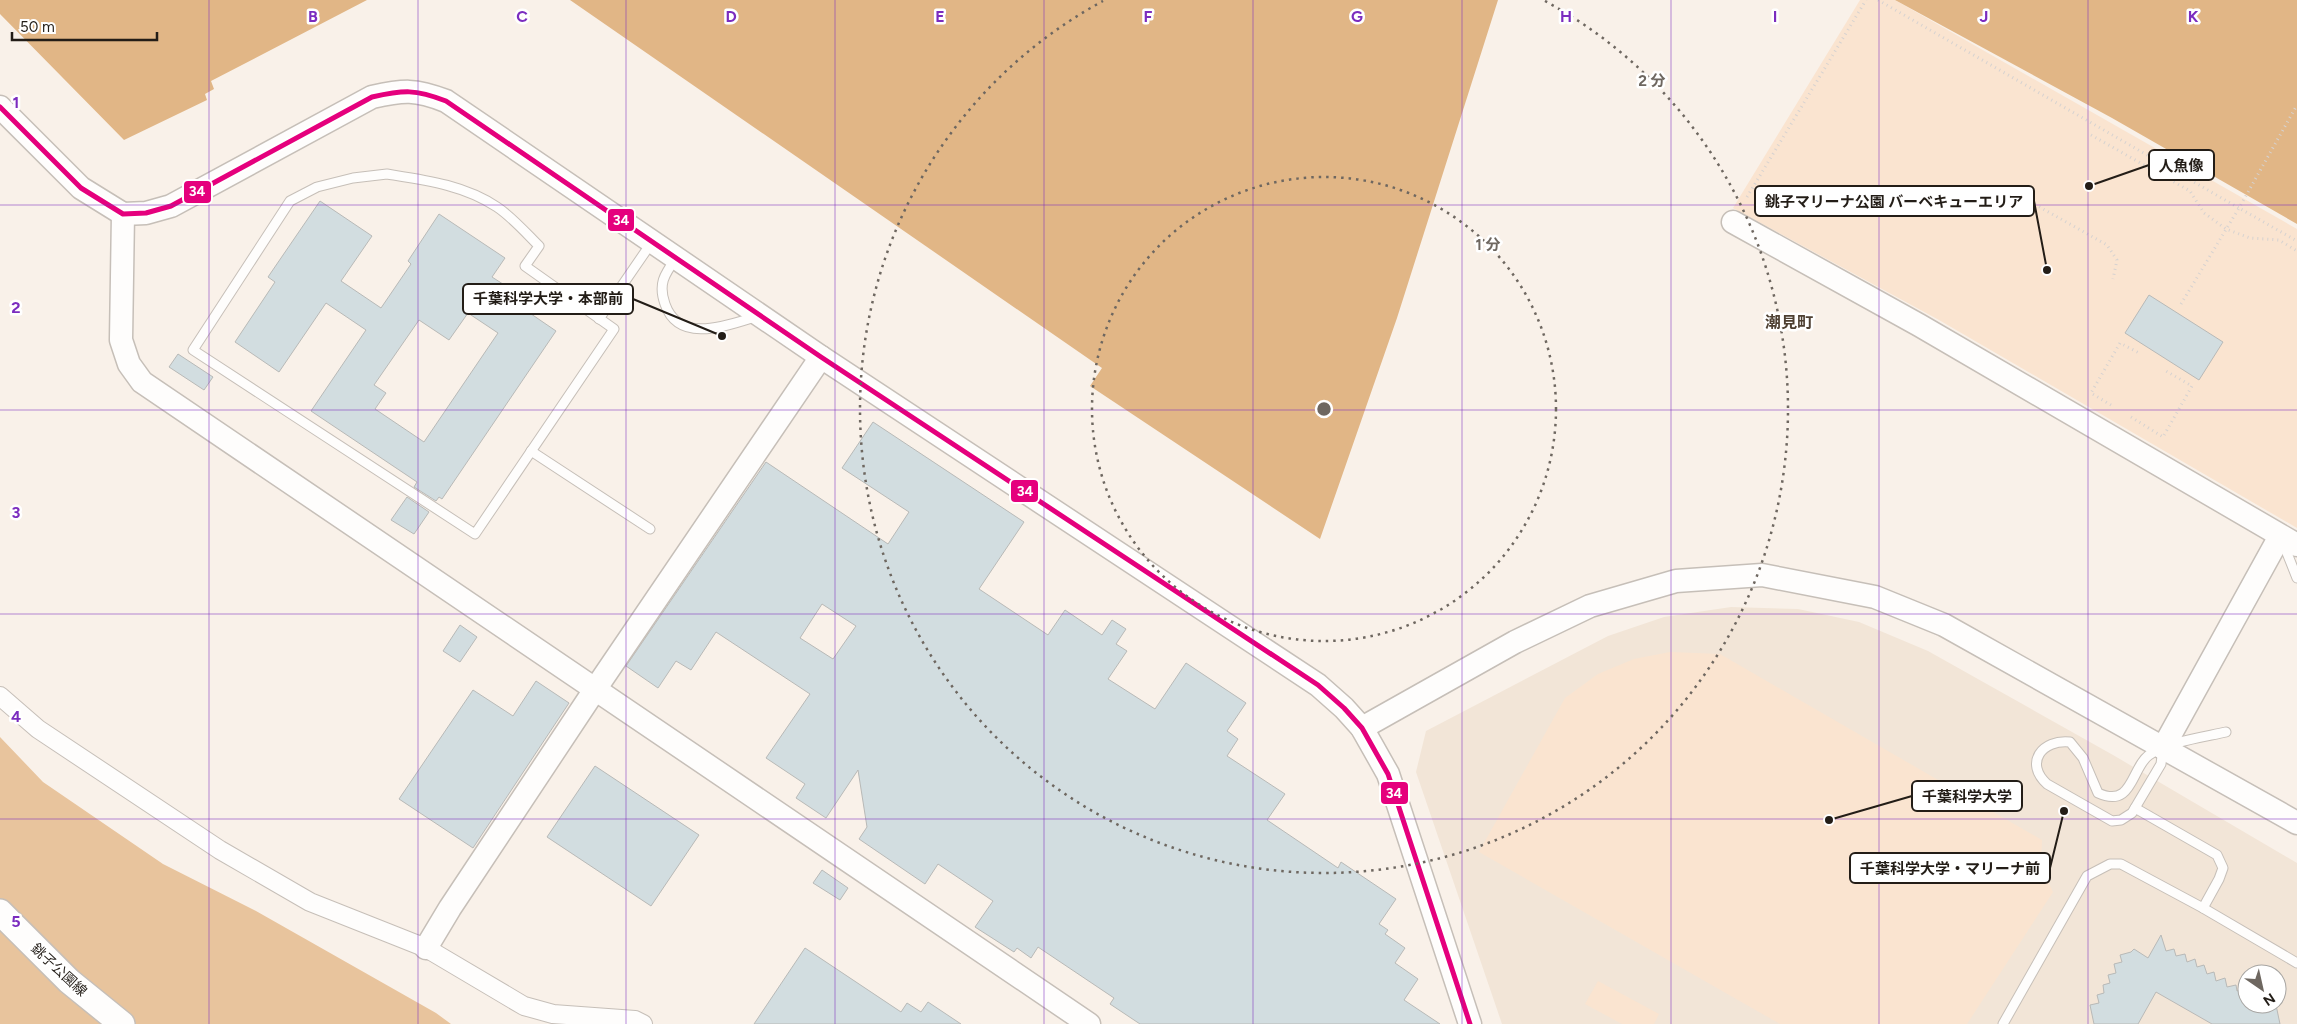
<svg xmlns="http://www.w3.org/2000/svg" width="2297" height="1024" font-family="Figtree,'Noto Sans JP',sans-serif">
<style>
.built{fill:#f2e5d7;fill-rule:evenodd}
.green{fill:#fae4d0}
.forest{fill:#e8c49d}
.water{fill:#e1b686}
.building{fill:#d2dde0;stroke:#b8b9b7;fill-rule:evenodd}
.lines{fill:none;stroke-linecap:round;stroke-linejoin:round}
.service-casing{stroke:#c6bfb8;stroke-width:11}
.minor-casing{stroke:#c6bfb8;stroke-width:20}
.tertiary-casing{stroke:#c6bfb8;stroke-width:25}
.secondary-casing{stroke:#c6bfb8;stroke-width:28}
.path{stroke:#d6d2d0;stroke-width:3;stroke-dasharray:1 4;stroke-linecap:butt}
.service{stroke:#fefdfc;stroke-width:9}
.minor{stroke:#fefdfc;stroke-width:18}
.tertiary{stroke:#fefdfc;stroke-width:22}
.secondary{stroke:#fefdfc;stroke-width:25}
.bus-1-casing{stroke:#fff;stroke-width:9}
.bus-1{stroke:#e5007d;stroke-width:5}
.grid{fill:none;stroke:#7b2cbf;stroke-width:1;stroke-opacity:0.55}
.ring{fill:none;stroke:#6e6760;stroke-width:2.5;stroke-dasharray:2.5 5}
.labels{text-anchor:middle;dominant-baseline:central;stroke-width:5;stroke-linejoin:round;paint-order:stroke}
.street-label{font-size:14px;fill:#231d17;stroke:#fff}
.quarter-label{font-size:16px;font-weight:bold;fill:#4e4032;stroke:#fff}
.grid-label{font-size:16px;text-anchor:middle;font-weight:bold;fill:#7b2cbf;stroke:#fff;stroke-width:5;stroke-linejoin:round;paint-order:stroke}
.centre{fill:#6e6760;stroke:#fff;stroke-width:2.5}
.ring-label{font-size:15px;text-anchor:middle;font-weight:bold;fill:#6e6760;stroke:#fff;stroke-width:5;stroke-linejoin:round;paint-order:stroke}
.leader{fill:none;stroke:#231d17;stroke-width:2}
.callout-dot{fill:#231d17;stroke:#fff;stroke-width:2}
.callout{fill:#fff;stroke:#231d17;stroke-width:2}
.callout-label{font-size:15px;text-anchor:middle;font-weight:bold;fill:#231d17}
.line-badge{stroke:#fff;stroke-width:2}
.badge-label{font-size:14px;text-anchor:middle;font-weight:bold;fill:#fff}
</style>
<rect width="100%" height="100%" fill="#f9f1e9"/>
<path class="built" d="M1731,607L1798,609L1859,622L1928,651L2113,755L2297,863V1024H1502L1416,772L1426,731L1608,636L1664,617ZM2247,974H2277V1004H2247Z"/>
<g class="green">
<path d="M1860,0H1895L2297,229V528L1939,320L1733,208Z"/>
<path d="M1670,652L1720,654L2042,840L2041,867L2053,892L1967,1024H1780L1479,852L1565,698L1598,674L1634,659Z"/>
<path d="M1598,981L1659,1014L1654,1024H1622L1585,1004Z"/>
</g>
<path class="forest" d="M0,737L43,782L163,864L256,911L436,1013L451,1024H0Z"/>
<g class="water">
<path d="M0,0H367L211,81L214,89L205,94L207,100L124,140L0,14Z"/>
<path d="M570,0H1498L1397,318L1320,539L1090,386L1102,368Z"/>
<path d="M1895,0H2297V224L2112,118Z"/>
</g>
<g class="building">
<path d="M320,201L372,236L341,281L381,308L411,264L408,261L439,214L505,258L492,277L523,297L518,305L556,331L442,499L439,497L436,501L414,487L417,482L311,411L366,330L326,303L279,372L235,342L275,282L268,277ZM468,313L498,333L424,442L375,409L386,393L374,385L419,320L449,340Z"/>
<path d="M2149,295L2223,342L2199,380L2125,333Z"/>
<path d="M178,354L213,377L204,390L169,367Z"/>
<path d="M873,422L1024,522L979,589L1048,635L1065,610L1102,635L1112,620L1126,629L1116,644L1127,651L1108,679L1155,709L1186,663L1246,703L1227,731L1238,739L1227,756L1285,794L1267,820L1338,868L1341,862L1396,899L1379,924L1388,930L1385,934L1405,948L1395,963L1418,979L1404,1000L1440,1024H1140L1110,1004L1114,998L1038,947L1031,958L1017,948L1014,952L975,927L993,901L938,864L925,884L859,839L867,827L858,770L826,818L796,798L805,784L766,758L810,694L716,632L691,670L676,661L658,688L626,666L766,462L888,544L909,512L842,468ZM822,604L856,626L833,659L800,638Z"/>
<path d="M407,497L429,512L414,534L391,520Z"/>
<path d="M460,625L477,637L460,662L443,651Z"/>
<path d="M536,681L569,703L473,848L399,799L473,690L513,716Z"/>
<path d="M595,766L699,835L651,906L547,837Z"/>
<path d="M822,870L848,888L840,900L813,883Z"/>
<path d="M2161,935L2166,951L2174,949L2176,956L2185,954L2187,962L2195,959L2197,967L2204,965L2207,974L2214,972L2216,981L2225,978L2227,987L2236,985L2237,991L2246,988L2247,1004H2267L2268,1007L2276,1005L2280,1024H2212L2156,992L2138,1024H2094L2090,1005L2099,1003L2097,995L2104,993L2103,985L2110,983L2108,975L2116,973L2114,964L2122,962L2120,955L2131,952L2134,949L2148,958Z"/>
<path d="M805,948L901,1012L907,1003L921,1012L928,1002L961,1024H754Z"/>
</g>
<g class="lines">
<defs>
<g id="service">
<path d="M387,174C425,180 464,185 497,207C512,217 526,233 539,246L525,266L614,329L475,534L193,350L290,201L317,187L353,178Z"/>
<path d="M676,258C664,275 658,284 665,304C679,345 728,325 758,316"/>
<path d="M599,319L652,242"/>
<path d="M531,451L650,529"/>
<path d="M2283,543L2297,578"/>
<path d="M2163,748L2161,764L2132,813L2121,820L2112,821L2047,784C2024,763 2042,739 2070,742L2083,758L2098,793C2133,809 2131,768 2149,755C2167,742 2204,737 2226,732"/>
<path d="M2135,808L2217,855L2223,868L2219,879L2203,908"/>
<path d="M2003,1024L2087,876L2110,864H2121L2203,908L2297,963"/>
</g>
<path id="minor" d="M0,696L38,729L220,850L310,902L426,948L524,1006L553,1014L635,1020L643,1024"/>
<g id="tertiary">
<path d="M0,107L81,188L123,214L146,213L171,206L372,97C404,90 415,89 446,101L821,357L1318,685L1344,708L1362,728L1388,774L1470,1024"/>
<path d="M123,214L121,340L129,364L142,382L1089,1024"/>
<path d="M1733,222L1919,325L2297,545"/>
<path d="M1362,728L1515,642L1590,606L1676,581L1762,575L1875,597L1944,625L2297,823"/>
<path d="M2163,748L2280,536"/>
<path d="M426,948L450,908L596,688L821,357"/>
</g>
<path id="secondary" d="M0,912L69,981L122,1024"/>
</defs>
<use href="#service" class="service-casing"/>
<use href="#minor" class="minor-casing"/>
<use href="#tertiary" class="tertiary-casing"/>
<use href="#secondary" class="secondary-casing"/>
<g class="path">
<path d="M1878,0L2239,208L2297,105"/>
<path d="M2091,135L2190,191L2204,213L2226,229L2250,238L2279,240L2297,251"/>
<path d="M2013,192L2107,245L2117,260L2113,279"/>
<path d="M1747,197L1866,0"/>
<path d="M2181,304L2239,208L2297,241"/>
<path d="M2111,405L2091,393L2120,343L2141,354"/>
<path d="M2131,417L2163,437L2192,386L2166,371"/>
</g>
<use href="#service" class="service"/>
<use href="#minor" class="minor"/>
<use href="#tertiary" class="tertiary"/>
<use href="#secondary" class="secondary"/>
<defs>
<path id="bus-1" d="M0,107L81,188L123,214L146,213L171,206L372,97C404,90 415,89 446,101L821,357L1318,685L1344,708L1362,728L1388,774L1470,1024"/>
</defs>
<use href="#bus-1" class="bus-1-casing"/>
<use href="#bus-1" class="bus-1"/>
</g>
<path class="grid" d="M209,0V1024M418,0V1024M626,0V1024M835,0V1024M1044,0V1024M1253,0V1024M1462,0V1024M1671,0V1024M1879,0V1024M2088,0V1024M0,205H2297M0,410H2297M0,614H2297M0,819H2297"/>
<g class="ring">
<circle cx="1324" cy="409" r="232"/>
<path d="M1545 1A464 464 0 1 1 1103 1"/>
</g>
<g class="labels">
<g class="street-label">
<text transform="translate(59 970) rotate(43)">銚子公園線</text>
</g>
<g class="quarter-label">
<text x="1789" y="322">潮見町</text>
</g>
</g>
<g class="grid-label">
<text x="313" y="22">B</text>
<text x="522" y="22">C</text>
<text x="731" y="22">D</text>
<text x="940" y="22">E</text>
<text x="1148" y="22">F</text>
<text x="1357" y="22">G</text>
<text x="1566" y="22">H</text>
<text x="1775" y="22">I</text>
<text x="1984" y="22">J</text>
<text x="2193" y="22">K</text>
<text x="16" y="108">1</text>
<text x="16" y="313">2</text>
<text x="16" y="518">3</text>
<text x="16" y="722">4</text>
<text x="16" y="927">5</text>
</g>
<circle cx="1324" cy="409" r="8" class="centre"/>
<g class="ring-label">
<text x="1652" y="86">2 分</text>
<text x="1488" y="250">1 分</text>
</g>
<path class="leader" d="M2089 186L2149 165M2047 270L2034 201M722 336L633 299M1829 820L1912 796M2064 811L2050 868"/>
<g class="callout-dot">
<circle cx="2089" cy="186" r="5"/>
<circle cx="2047" cy="270" r="5"/>
<circle cx="722" cy="336" r="5"/>
<circle cx="1829" cy="820" r="5"/>
<circle cx="2064" cy="811" r="5"/>
</g>
<g class="callout">
<rect x="2149" y="150" width="65" height="30" rx="5"/>
<rect x="1755" y="186" width="279" height="30" rx="5"/>
<rect x="463" y="284" width="170" height="30" rx="5"/>
<rect x="1912" y="781" width="110" height="30" rx="5"/>
<rect x="1850" y="853" width="200" height="30" rx="5"/>
</g>
<g class="callout-label">
<text x="2181" y="171">人魚像</text>
<text x="1894" y="207">銚子マリーナ公園 バーベキューエリア</text>
<text x="548" y="304">千葉科学大学・本部前</text>
<text x="1967" y="802">千葉科学大学</text>
<text x="1950" y="874">千葉科学大学・マリーナ前</text>
</g>
<g class="line-badge">
<rect x="183" y="180" width="29" height="24" rx="5" fill="#e5007d"/>
<rect x="607" y="208" width="28" height="24" rx="5" fill="#e5007d"/>
<rect x="1010" y="479" width="29" height="24" rx="5" fill="#e5007d"/>
<rect x="1380" y="781" width="29" height="24" rx="5" fill="#e5007d"/>
</g>
<g class="badge-label">
<text x="197" y="196">34</text>
<text x="621" y="225">34</text>
<text x="1025" y="496">34</text>
<text x="1394" y="798">34</text>
</g>
<g transform="translate(2262 989) rotate(146)"><circle r="24" fill="#ffffff" stroke="#a7a5a2"/>
<path d="M0-4L9 19L0 12L-9 19Z" fill="#6e6760"/>
<text y="-8" font-size="14" font-weight="bold" text-anchor="middle" fill="#231d17">N</text>
</g>
<path d="M12 32v8h145v-8" fill="none" stroke="#231d17" stroke-width="2.5"/>
<text x="20" y="32" font-size="15" fill="#231d17" stroke="#ffffff" stroke-width="4" paint-order="stroke">50 m</text>
</svg>
